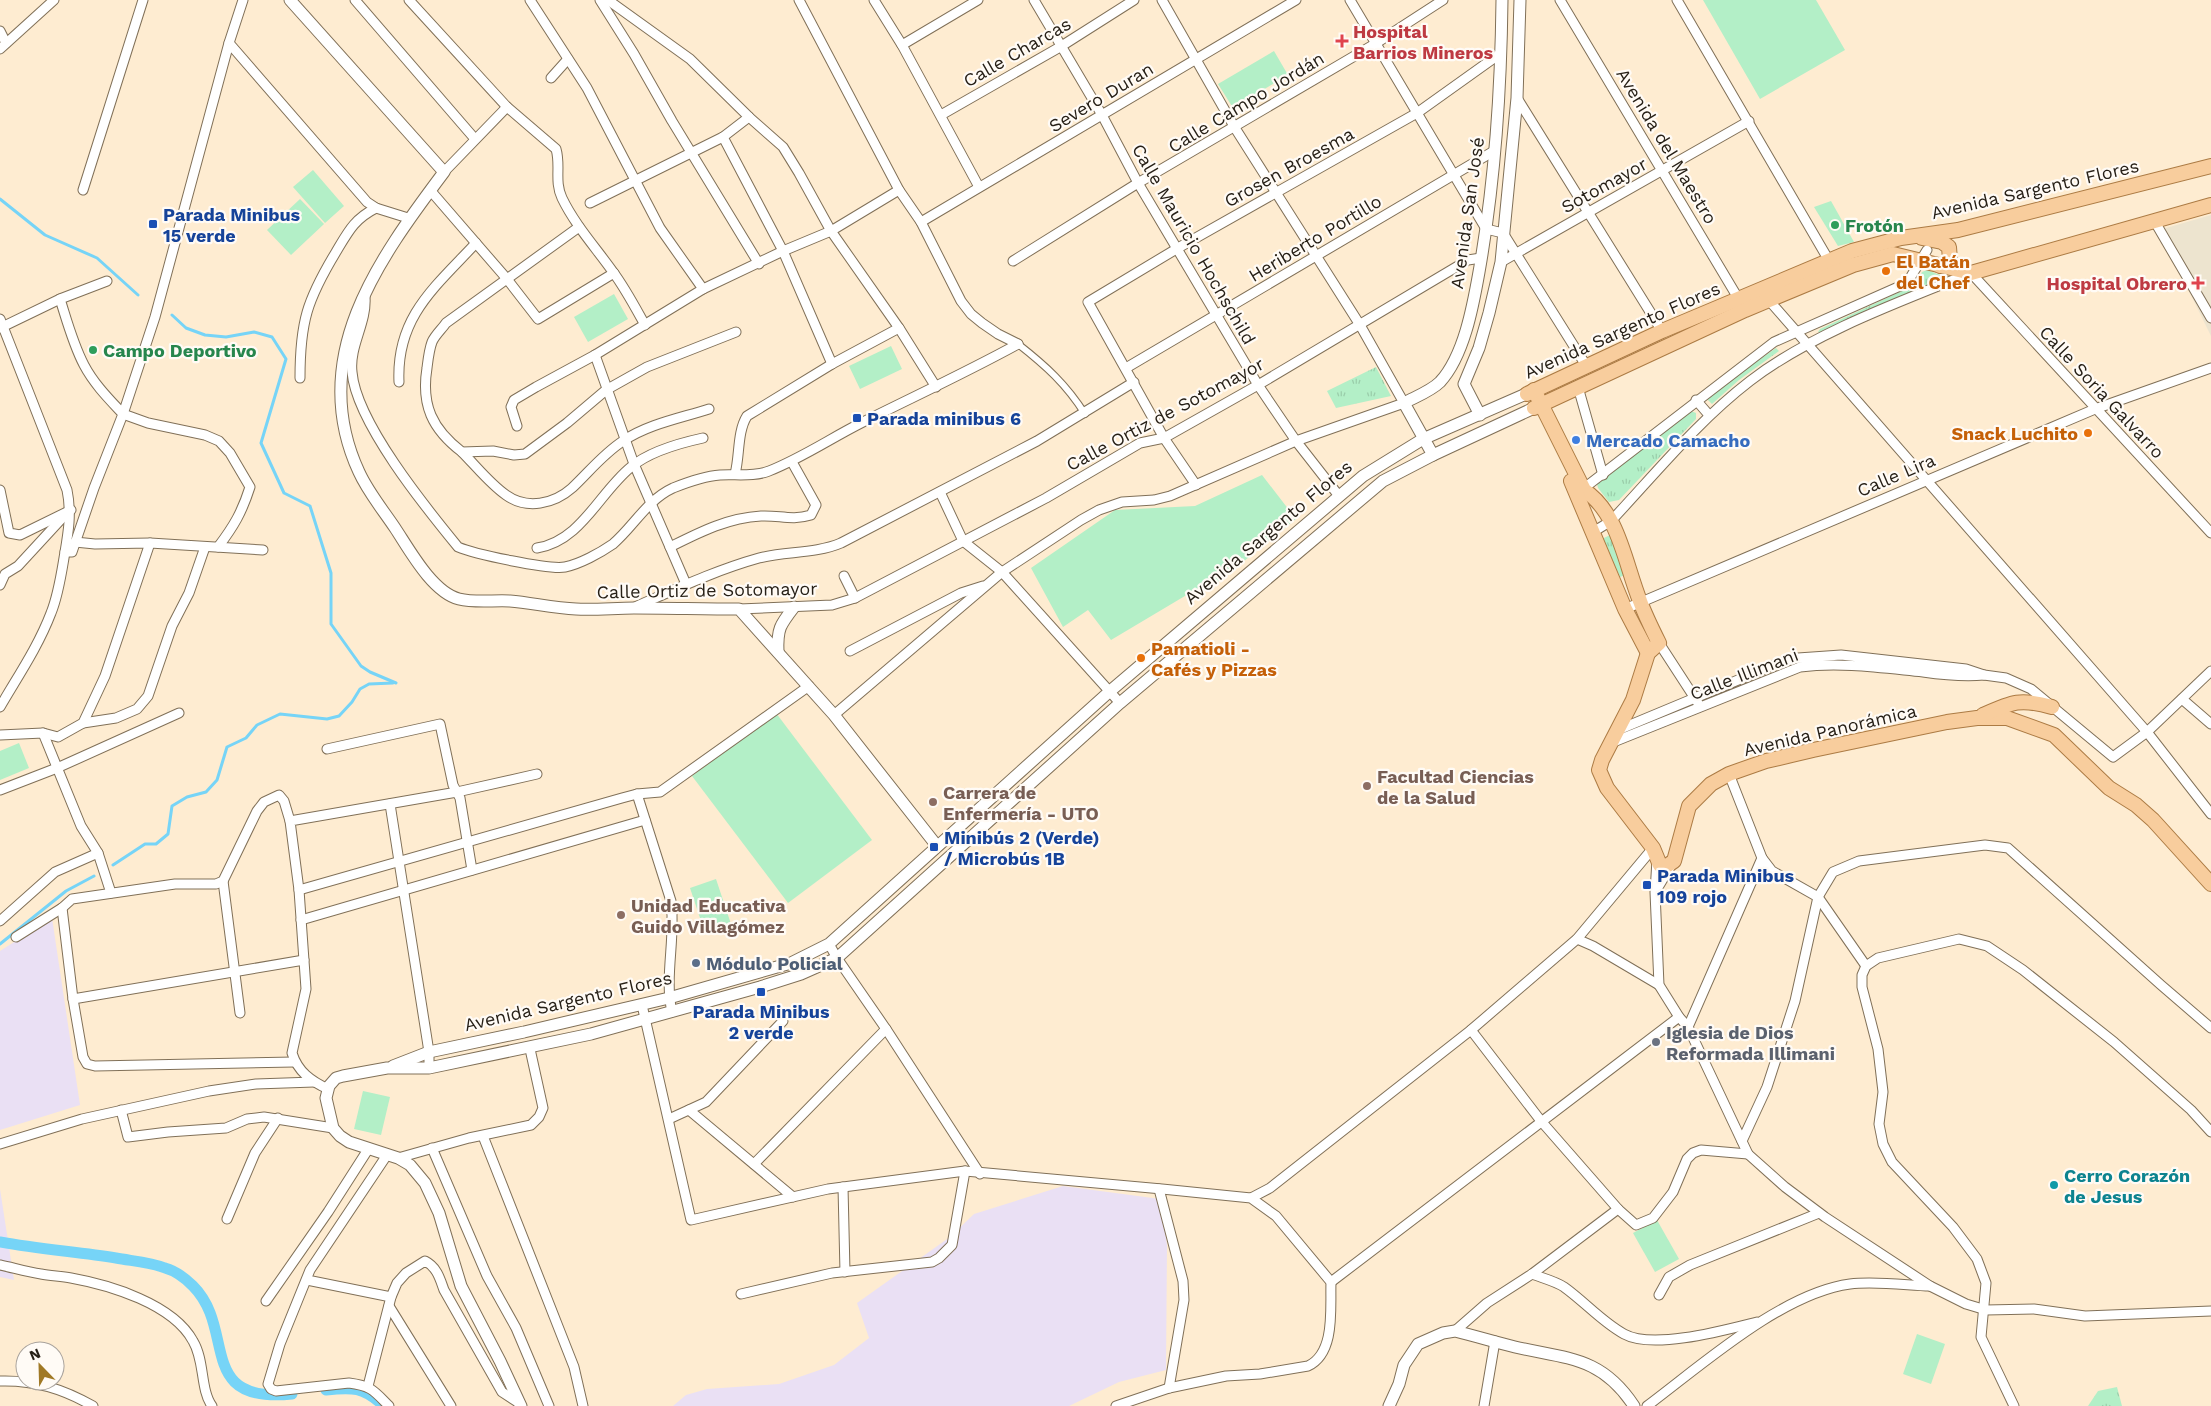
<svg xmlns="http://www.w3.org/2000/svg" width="2211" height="1406" font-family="'Work Sans',sans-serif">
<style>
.industrial{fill:#eae0f4}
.medical{fill:#ede4cf}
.grass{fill:url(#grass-tufts)}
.pitch{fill:#b3efc7}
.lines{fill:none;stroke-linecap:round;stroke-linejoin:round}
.stream{stroke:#76d4f7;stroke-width:3}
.canal{stroke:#76d4f7;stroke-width:11}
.pedestrian-casing{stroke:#807058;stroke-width:8}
.minor-casing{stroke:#807058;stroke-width:11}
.tertiary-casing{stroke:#807058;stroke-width:13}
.primary-casing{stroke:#ac7b44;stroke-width:16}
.pedestrian{stroke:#fff;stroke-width:6}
.minor{stroke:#fff;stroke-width:9}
.tertiary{stroke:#fff;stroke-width:11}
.primary{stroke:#f8cd9d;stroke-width:14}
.health-dot{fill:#e0444e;stroke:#fffbf6;stroke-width:2}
.transit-dot{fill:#1a4fb4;stroke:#fffbf6;stroke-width:2}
.leisure-dot{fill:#2e9e5b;stroke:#fffbf6;stroke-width:2}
.food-dot{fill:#e8710a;stroke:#fffbf6;stroke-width:2}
.shop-dot{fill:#3f7fe0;stroke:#fffbf6;stroke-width:2}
.education-dot{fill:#8d6e63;stroke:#fffbf6;stroke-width:2}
.service-dot{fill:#5c6f8a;stroke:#fffbf6;stroke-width:2}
.worship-dot{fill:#6b7280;stroke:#fffbf6;stroke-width:2}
.culture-dot{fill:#0f9aa8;stroke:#fffbf6;stroke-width:2}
.labels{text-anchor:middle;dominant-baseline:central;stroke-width:4.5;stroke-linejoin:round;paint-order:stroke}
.health-label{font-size:18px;font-weight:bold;fill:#be3a42;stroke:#fffbf6;text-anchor:start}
.street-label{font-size:18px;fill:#272017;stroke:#fffbf6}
.transit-label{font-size:18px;font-weight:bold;fill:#164399;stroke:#fffbf6;text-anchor:start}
.leisure-label{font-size:18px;font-weight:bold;fill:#27864d;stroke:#fffbf6;text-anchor:start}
.food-label{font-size:18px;font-weight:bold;fill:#c56008;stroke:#fffbf6;text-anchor:start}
.shop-label{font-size:18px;font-weight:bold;fill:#366cbe;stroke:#fffbf6;text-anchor:start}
.education-label{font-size:18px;font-weight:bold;fill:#785e54;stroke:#fffbf6;text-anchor:start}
.service-label{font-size:18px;font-weight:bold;fill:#4e5e75;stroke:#fffbf6;text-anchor:start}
.worship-label{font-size:18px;font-weight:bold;fill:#5b616d;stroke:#fffbf6;text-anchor:start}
.culture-label{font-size:18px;font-weight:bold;fill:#0d838f;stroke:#fffbf6;text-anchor:start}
</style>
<defs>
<pattern id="grass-tufts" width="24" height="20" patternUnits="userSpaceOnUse" patternTransform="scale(1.25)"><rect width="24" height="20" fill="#b3efc7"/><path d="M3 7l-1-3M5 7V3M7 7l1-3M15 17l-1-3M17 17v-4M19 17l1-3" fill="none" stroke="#9acdaa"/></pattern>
</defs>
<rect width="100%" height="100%" fill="#feecd1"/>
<g class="industrial">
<path d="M52,918L80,1105L0,1130V951Z"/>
<path d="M1063,1186L1160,1199L1167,1245L1166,1370L1119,1382L1069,1406H673L686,1395L707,1389L779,1384L834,1365L869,1338L857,1303L950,1237L974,1214Z"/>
<path d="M0,1189L14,1280L0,1277Z"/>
</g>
<path class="medical" d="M2211,215V336L2159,230Z"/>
<g class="grass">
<path d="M1927,270L1940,275V280L1869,310L1822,333L1818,332L1820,329L1915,285L1922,272Z"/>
<path d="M1776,348L1779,351L1739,380L1712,404L1707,399L1736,376Z"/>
<path d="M1376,367L1391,396L1336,408L1327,391Z"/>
<path d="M1691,411L1696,413V419L1619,500L1609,502L1598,488L1597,484Z"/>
<path d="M1610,535L1613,538L1625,575L1620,577L1604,542V538Z"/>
<path d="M2117,1387L2122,1406H2088L2098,1391Z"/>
</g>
<g class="pitch">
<path d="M1703,0H1816L1845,50L1760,99Z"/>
<path d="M1274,51L1288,75L1233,108L1218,84Z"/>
<path d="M313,170L344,206L325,223L293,187Z"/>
<path d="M300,199L324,224L291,255L267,230Z"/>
<path d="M1831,201L1854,242L1838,246L1814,207Z"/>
<path d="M614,294L628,319L588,342L574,317Z"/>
<path d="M891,346L902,369L860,389L849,366Z"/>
<path d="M1262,475L1296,519L1207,591L1200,587L1111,640L1088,610L1063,627L1031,568L1115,510L1195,506Z"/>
<path d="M776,713L872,840L788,903L692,776Z"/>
<path d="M19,743L29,768L0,780V751Z"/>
<path d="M716,879L731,924L705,933L690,888Z"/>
<path d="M363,1091L390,1097L381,1135L354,1129Z"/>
<path d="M1657,1220L1679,1259L1655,1272L1633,1233Z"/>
<path d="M1917,1334L1945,1344L1931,1384L1903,1374Z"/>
</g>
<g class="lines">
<g class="stream">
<path d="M0,199L45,235L97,258L138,295"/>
<path d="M172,315L186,328L205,335L226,337L254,332L272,337L286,359L261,443L284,493L310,506L331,573V624L361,666L370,672L396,683"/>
<path d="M113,865L145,844H156L168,834L172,806L187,797L206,792L217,780L227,747L246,738L257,725L280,714L327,719L339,716L352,702L360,689L369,684L393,683"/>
<path d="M0,944L66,891L94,876"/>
</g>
<g class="canal">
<path d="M0,1242C38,1249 78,1252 116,1258C132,1261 150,1262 165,1268C176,1271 185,1278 193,1286C237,1330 195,1404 292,1394"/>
<path d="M326,1390C353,1387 363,1387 384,1406"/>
</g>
<defs>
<path id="pedestrian" d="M1018,344C1046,366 1066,384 1085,414"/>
<g id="minor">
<path d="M355,0L475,139"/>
<path d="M409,0L507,107L556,149C561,166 554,181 562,198C575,225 596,248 613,272C625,288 635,307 645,325"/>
<path d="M530,0L587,88L660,228L703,289"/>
<path d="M600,0L634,54L672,121L759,264"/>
<path d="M608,0L690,59L749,117L783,147L799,173L831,231L899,328L936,387"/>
<path d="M799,0L899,190L921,222L961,301L971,314L982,323L998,334L1018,344"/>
<path d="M874,0L902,45L979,187"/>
<path d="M1034,0L1102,115L1138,183L1258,385L1296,441L1339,496"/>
<path d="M1350,0L1486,229L1503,233L1587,367"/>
<path d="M1560,0L1741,303"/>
<path d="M1677,0L1831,264"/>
<path d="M0,31L6,43"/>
<path d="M229,43L367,202L376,208L408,218"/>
<path d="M902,45L978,0"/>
<path d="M0,49L54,0"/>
<path d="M551,78L568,59"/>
<path d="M1517,98L1662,331"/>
<path d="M941,115L1060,47L1134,0"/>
<path d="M723,137L783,251L832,364"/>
<path d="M444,172L507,107"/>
<path d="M83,190L143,0"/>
<path d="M430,190L507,279L538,319L614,273"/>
<path d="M590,203L723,137L749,117"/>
<path d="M921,222L1296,0"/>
<path d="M2155,222L2211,318"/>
<path d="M579,227L446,323C442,329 435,335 432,342C429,350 428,360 427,368C421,405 432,429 462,452L493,451L514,455L525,454L567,423L606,390L647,367L736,332"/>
<path d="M1013,261L1138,183L1375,44L1443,0"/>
<path d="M1501,262L1749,121"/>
<path d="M365,297C367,323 349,346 352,372C356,422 426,508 458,547C474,554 549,570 565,567C580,564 600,553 613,544C634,526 647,500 673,488C688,482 705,476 720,475C735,474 755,477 769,471C802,458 831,438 863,422C915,396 967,372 1018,344"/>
<path d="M1766,297L2147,732L2211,814"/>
<path d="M0,319L67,490C72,514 68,534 64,558C61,576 58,596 51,613C38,647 18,676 0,707"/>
<path d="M0,328L60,299"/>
<path d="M595,355L634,464L686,584"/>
<path d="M1126,368L1494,151"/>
<path d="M300,378C300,322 307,300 336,252C348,232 354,219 376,208"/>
<path d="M399,382C396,317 435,287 476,243"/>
<path d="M1578,387L1603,475"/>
<path d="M1696,400L1709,415"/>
<path d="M517,426L511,407L514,400L536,387L595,355L703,289L783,251L831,231L899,190"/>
<path d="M462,452C476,466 490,484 506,495C527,510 554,504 572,488C589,472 603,454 623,441C648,424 681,418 709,409"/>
<path d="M735,474C740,455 737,432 747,416L832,364L899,328"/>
<path d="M1196,485L1164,438L1088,302L1178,248L1417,113L1501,53"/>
<path d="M0,490L9,533L20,535L71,510"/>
<path d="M940,492L963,541L1002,572L1120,703"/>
<path d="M1579,492L1774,342L1907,283L1927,250"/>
<path d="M1593,532L1611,521C1656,473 1698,421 1750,381C1811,334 1899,302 1971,273L2211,533"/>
<path d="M75,542L95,544L150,543L263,550"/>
<path d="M218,547C234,526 242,512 250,487L230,453L219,441L205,435L148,423L123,414L155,317L229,43L243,0"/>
<path d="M670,547C700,532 727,518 761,516C780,515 791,521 811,515L816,505L792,462"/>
<path d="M537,548C581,541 599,493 631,467C650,451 680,443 703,438"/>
<path d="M65,552H72L94,488L123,414C109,399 94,384 84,365C73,344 67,321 60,299L107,281"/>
<path d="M844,576L855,598"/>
<path d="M0,585L5,574L18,566L65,515"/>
<path d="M635,607C676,589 716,570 759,558C786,551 815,554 841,543L1037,441L1134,382"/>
<path d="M739,609L832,605L855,598L1046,498L1140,443L1164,438L1258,385L1468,260L1481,258"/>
<path d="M1625,609L2095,409L2211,368"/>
<path d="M1659,643L1698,703"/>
<path d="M850,651L961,593L983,586"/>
<path d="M1984,675L2006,678L2031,689L2113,757L2147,732L2211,671"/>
<path d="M2182,699L2211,724"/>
<path d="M834,715L1002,572L1081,520L1099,510L1122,502L1154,500L1170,496L1296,441L1404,403L1360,325L1235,128L1162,0"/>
<path d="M83,723L116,718L137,709L148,696L172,626L189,593L205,547"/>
<path d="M43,733L58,737L83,723L105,676L150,543"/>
<path d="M0,735L43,733L81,826L98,853L111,893"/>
<path d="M1611,743L1800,667C1841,662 1882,668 1923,672C1944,675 1964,677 1984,675L1966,669L1841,655L1798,658L1774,665L1618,730"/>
<path d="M327,749L440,724L453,785L460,798L472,870"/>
<path d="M1729,774L1762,858L1772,871L1818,897L1866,966"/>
<path d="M0,790L57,768L179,713"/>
<path d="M637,794L671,901C676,938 664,976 672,1012"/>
<path d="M390,804L429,1052V1068"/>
<path d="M1657,860L1655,892L1659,985L1679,1017L1688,1027L1748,1154L1785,1187L1825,1217L1930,1286L1966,1304L1986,1310L2034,1309L2085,1316L2211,1311"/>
<path d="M223,881L240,1013"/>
<path d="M1657,889L1672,864"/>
<path d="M299,890L622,798L637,794L660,792L809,686"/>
<path d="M62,908L73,999L83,1057L87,1064L95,1066L294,1062"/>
<path d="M301,920L645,820"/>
<path d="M0,921L55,872L98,853"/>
<path d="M16,937L62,908L72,899L175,884H216L223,881L257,811L264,802L279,795L284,801L290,821"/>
<path d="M1577,939L1593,946L1659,985"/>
<path d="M829,944L837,958L886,1029L980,1174"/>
<path d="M73,999L304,960"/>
<path d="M642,1005L691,1220L828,1189L965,1171L1162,1189L1251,1198L1276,1216L1331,1282C1330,1307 1336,1353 1308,1366L1260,1374L1226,1376L1169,1388L1116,1406"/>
<path d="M1688,1027L1762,858"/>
<path d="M1471,1030L1541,1121L1618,1209"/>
<path d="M328,1089C311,1081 298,1072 292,1053L306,989L299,890L290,821L457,792L537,774"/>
<path d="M121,1110L128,1137L168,1132L226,1128L247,1119L264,1117L333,1128"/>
<path d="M689,1110L793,1197"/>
<path d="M669,1119L706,1102L783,1021"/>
<path d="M483,1136L574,1367L583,1406"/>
<path d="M1742,1141L1767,1087L1795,1001L1818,897L1833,872L1859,861L1985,845L2008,848L2161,985L2211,1028"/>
<path d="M0,1144L82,1119L209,1091L256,1084L314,1082"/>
<path d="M432,1148L487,1276L516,1328L549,1406"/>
<path d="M387,1155L310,1270L280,1344L268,1384L271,1389L276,1391L349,1383C372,1386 374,1391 389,1406"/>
<path d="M398,1158L469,1138L531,1125L539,1117L543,1108L530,1049"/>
<path d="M754,1164L886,1029"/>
<path d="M843,1187L845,1272"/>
<path d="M1159,1189L1183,1281L1184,1300L1169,1388"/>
<path d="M1251,1198L1270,1188L1471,1030L1577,939L1653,848"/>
<path d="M227,1219L255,1153L278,1118"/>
<path d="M0,1265C14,1268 27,1272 41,1274C51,1276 61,1276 71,1278C110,1285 173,1304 193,1341C205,1361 200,1389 212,1406"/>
<path d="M1532,1274C1542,1278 1555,1281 1564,1287C1585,1302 1602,1322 1624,1334C1653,1350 1725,1330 1757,1322"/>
<path d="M307,1280L391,1297"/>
<path d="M1331,1282L1679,1017"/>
<path d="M741,1294L832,1273L932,1262L939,1258L952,1245L965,1171"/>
<path d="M1659,1295L1669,1277L1690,1265L1819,1213"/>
<path d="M266,1301L328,1212L369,1148"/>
<path d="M389,1306L451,1406"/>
<path d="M1455,1331L1487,1303L1532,1274L1618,1209L1636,1225L1653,1218L1673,1192L1687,1159L1693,1153L1701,1150L1748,1154"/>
<path d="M0,1381C35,1380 63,1389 93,1406"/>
<path d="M368,1386L391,1297L397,1283L406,1273L425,1261C437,1267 440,1279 444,1290L502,1392L519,1403"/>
<path d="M1484,1406L1495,1341"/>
<path d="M1647,1406C1702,1365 1782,1293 1850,1284C1874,1281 1905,1285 1930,1286"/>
<path d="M2014,1406L1981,1337L1986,1283L1977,1259L1953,1227L1892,1162L1883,1144L1879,1124L1883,1092L1878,1049L1862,987V975L1866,966L1878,958L1959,939L1987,946L2023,970L2114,1042L2191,1110L2211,1132"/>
</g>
<g id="tertiary">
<path d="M290,0L444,172C378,260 306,358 359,472C368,492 383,510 395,528C409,549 432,592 459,599C475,603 494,600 510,601C532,603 554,608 576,609C595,610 615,608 634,608C669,608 704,609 739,609L834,715L937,846"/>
<path d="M1480,415L1464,384L1479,348L1489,313L1501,262L1517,98L1520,0"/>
<path d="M1433,455L1404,403C1415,397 1431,391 1440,382C1464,356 1473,306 1479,272C1495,182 1501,91 1502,0"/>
<path d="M778,652C777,629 780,625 794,607"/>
<path d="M393,1066L429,1052L524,1032L669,998L791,963L829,944L1109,692L1363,476L1423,439L1526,394"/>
<path d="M521,1406L500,1361L461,1286L439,1213L425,1183L410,1165L398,1158L349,1142L340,1136L333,1128L326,1098L329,1086L336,1078L343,1076L387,1068H429L591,1034L760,987L801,974L837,958L1120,703L1383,481L1433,455L1534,408"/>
<path d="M1389,1406L1399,1384L1404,1365L1418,1344L1443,1333L1455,1331C1475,1336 1495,1342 1515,1347C1567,1359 1601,1356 1634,1406"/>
</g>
<g id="primary">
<path d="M1922,238L1942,242L1949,247L1950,260L1940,266"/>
<path d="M1534,390L1584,490C1619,513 1625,564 1640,601C1645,615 1652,629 1659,643L1648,653L1633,700L1602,760L1599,770L1607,788L1653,848L1660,865L1665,867L1674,861L1689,806L1711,784L1729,774L1766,761L1813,750L1947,722L1977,718H2007L2054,735L2109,788L2136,805L2153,820L2211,884"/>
<path d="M1527,394L1662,331L1852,251L1901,238L1958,230L2211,166"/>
<path d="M1534,408L1745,310L1853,265L1893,254L1971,273L2211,205"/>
<path d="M1571,481L1625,609L1648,653"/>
<path d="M1983,715C2012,702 2020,698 2052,707"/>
</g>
</defs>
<use href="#pedestrian" class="pedestrian-casing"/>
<use href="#minor" class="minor-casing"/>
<use href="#tertiary" class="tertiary-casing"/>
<use href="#primary" class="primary-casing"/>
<use href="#pedestrian" class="pedestrian"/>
<use href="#minor" class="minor"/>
<use href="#tertiary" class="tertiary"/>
<use href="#primary" class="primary"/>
</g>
<g class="health-dot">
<path d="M1339.5 33.5h5v5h5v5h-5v5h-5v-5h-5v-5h5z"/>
<path d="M2195.5 275.5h5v5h5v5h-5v5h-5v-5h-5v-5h5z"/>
</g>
<g class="transit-dot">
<rect x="148" y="219" width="10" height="10" rx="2.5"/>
<rect x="852" y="413" width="10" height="10" rx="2.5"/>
<rect x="929" y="842" width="10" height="10" rx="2.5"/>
<rect x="1642" y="880" width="10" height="10" rx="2.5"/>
<rect x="756" y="987" width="10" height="10" rx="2.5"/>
</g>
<g class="leisure-dot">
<circle cx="1835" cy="225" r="5"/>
<circle cx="93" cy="350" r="5"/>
</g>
<g class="food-dot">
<circle cx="1886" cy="271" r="5"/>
<circle cx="2088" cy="433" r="5"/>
<circle cx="1141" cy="658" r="5"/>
</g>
<circle class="shop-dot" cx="1576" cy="440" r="5"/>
<g class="education-dot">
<circle cx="1367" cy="786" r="5"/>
<circle cx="933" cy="802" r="5"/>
<circle cx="621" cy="915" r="5"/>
</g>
<circle class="service-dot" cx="696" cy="963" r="5"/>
<circle class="worship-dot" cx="1656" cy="1042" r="5"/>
<circle class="culture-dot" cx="2054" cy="1185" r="5"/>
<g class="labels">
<g class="health-label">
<text x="1353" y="31">Hospital<tspan x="1353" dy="21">Barrios Mineros</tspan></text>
<text x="2187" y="283" text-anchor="end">Hospital Obrero</text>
</g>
<g class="street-label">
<text transform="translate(1017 52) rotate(-30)">Calle Charcas</text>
<text transform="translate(1101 97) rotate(-31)">Severo Duran</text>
<text transform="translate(1246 102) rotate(-31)">Calle Campo Jordán</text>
<text transform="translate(1667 146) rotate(59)">Avenida del Maestro</text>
<text transform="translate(1289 167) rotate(-29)">Grosen Broesma</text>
<text transform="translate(1604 185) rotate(-29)">Sotomayor</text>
<text transform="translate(2035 189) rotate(-13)">Avenida Sargento Flores</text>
<text transform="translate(1467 213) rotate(-82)">Avenida San José</text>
<text transform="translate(1315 238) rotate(-31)">Heriberto Portillo</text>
<text transform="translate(1194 244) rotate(60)">Calle Mauricio Hochschild</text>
<text transform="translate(1622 330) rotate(-24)">Avenida Sargento Flores</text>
<text transform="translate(2102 392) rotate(47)">Calle Soria Galvarro</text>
<text transform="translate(1165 414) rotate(-28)">Calle Ortiz de Sotomayor</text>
<text transform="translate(1896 475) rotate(-23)">Calle Lira</text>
<text transform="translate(1268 532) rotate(-40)">Avenida Sargento Flores</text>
<text transform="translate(707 590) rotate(-1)">Calle Ortiz de Sotomayor</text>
<text transform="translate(1744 674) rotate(-21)">Calle Illimani</text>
<text transform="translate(1830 730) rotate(-13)">Avenida Panorámica</text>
<text transform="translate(568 1001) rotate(-13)">Avenida Sargento Flores</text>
</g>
<g class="transit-label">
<text x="163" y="214">Parada Minibus<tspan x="163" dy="21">15 verde</tspan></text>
<text x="867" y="418">Parada minibus 6</text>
<text x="944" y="837">Minibús 2 (Verde)<tspan x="944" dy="21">/ Microbús 1B</tspan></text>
<text x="1657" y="875">Parada Minibus<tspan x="1657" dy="21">109 rojo</tspan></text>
<text x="761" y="1011" text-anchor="middle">Parada Minibus<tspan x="761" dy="21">2 verde</tspan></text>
</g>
<g class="leisure-label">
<text x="1845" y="225">Frotón</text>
<text x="103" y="350">Campo Deportivo</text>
</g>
<g class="food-label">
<text x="1896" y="261">El Batán<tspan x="1896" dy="21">del Chef</tspan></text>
<text x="2078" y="433" text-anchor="end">Snack Luchito</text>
<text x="1151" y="648">Pamatioli -<tspan x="1151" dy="21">Cafés y Pizzas</tspan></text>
</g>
<g class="shop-label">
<text x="1586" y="440">Mercado Camacho</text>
</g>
<g class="education-label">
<text x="1377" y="776">Facultad Ciencias<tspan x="1377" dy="21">de la Salud</tspan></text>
<text x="943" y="792">Carrera de<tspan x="943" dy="21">Enfermería - UTO</tspan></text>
<text x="631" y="905">Unidad Educativa<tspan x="631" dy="21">Guido Villagómez</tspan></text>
</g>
<g class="service-label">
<text x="706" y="963">Módulo Policial</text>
</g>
<g class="worship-label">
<text x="1666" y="1032">Iglesia de Dios<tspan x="1666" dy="21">Reformada Illimani</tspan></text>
</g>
<g class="culture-label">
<text x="2064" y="1175">Cerro Corazón<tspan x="2064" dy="21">de Jesus</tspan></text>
</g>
</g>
<g transform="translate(40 1366) rotate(337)"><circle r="24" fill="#fffbf6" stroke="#a9a39d"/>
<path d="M0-4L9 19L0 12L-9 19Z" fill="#a07926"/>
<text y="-8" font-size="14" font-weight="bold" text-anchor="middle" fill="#272017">N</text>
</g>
</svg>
